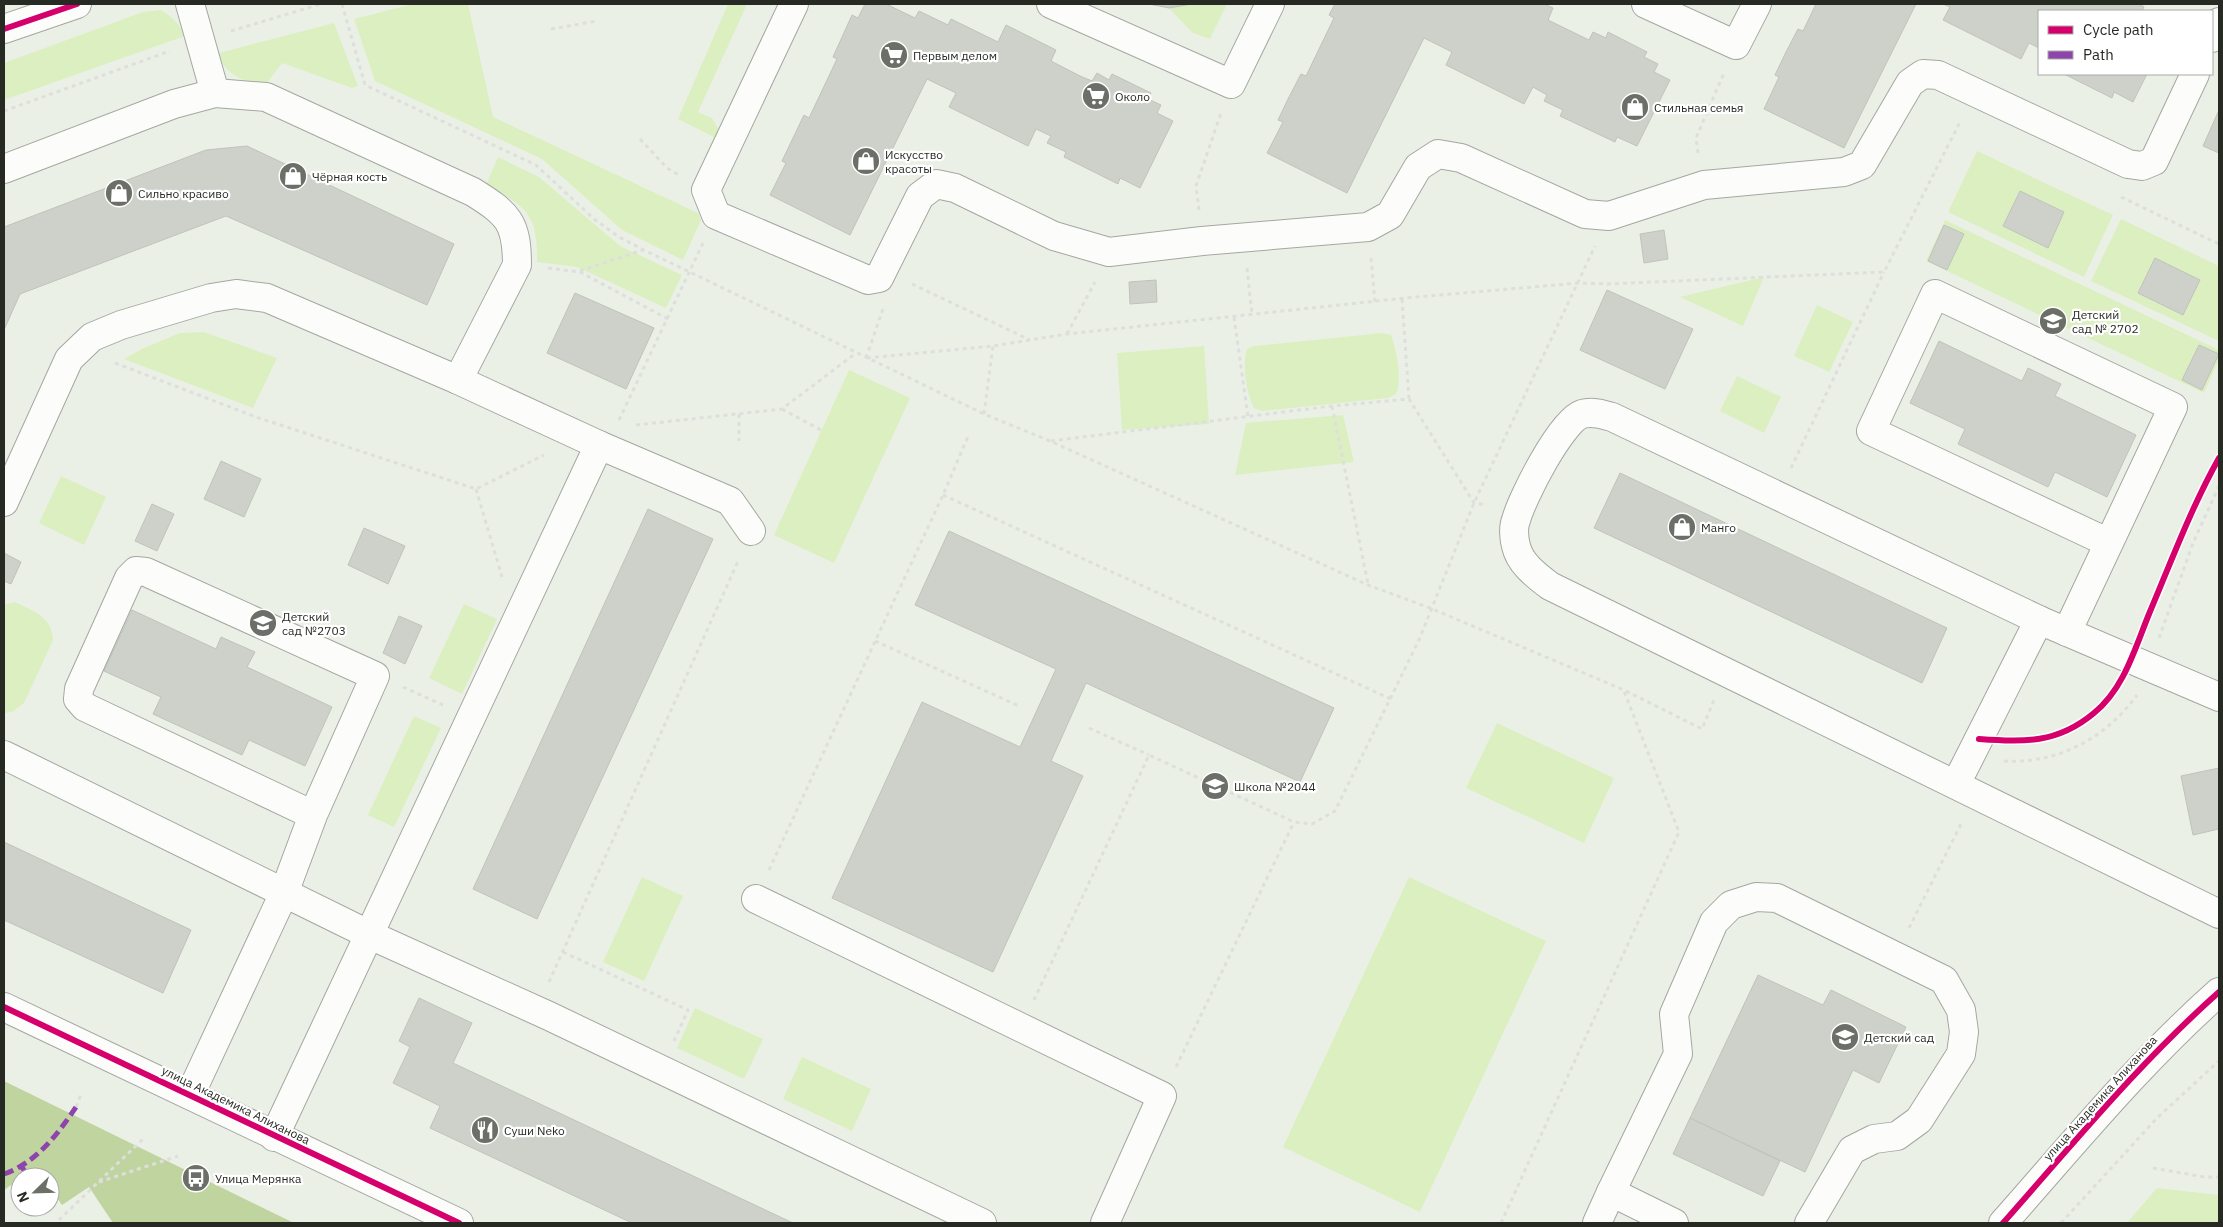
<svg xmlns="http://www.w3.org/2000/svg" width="2223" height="1227" font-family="'IBM Plex Sans',sans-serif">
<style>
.green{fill:#dcefc1}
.forest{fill:#c0d4a0}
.building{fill:#ced1ca;stroke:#bfc3bb}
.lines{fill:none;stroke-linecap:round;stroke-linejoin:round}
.minor-casing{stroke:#a4a7a1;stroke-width:30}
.path{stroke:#dedfdd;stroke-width:3;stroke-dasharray:4 4;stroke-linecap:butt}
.minor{stroke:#fcfdfb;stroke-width:28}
.quiet{stroke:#8e44ad;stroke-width:5;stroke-dasharray:10 5;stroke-linecap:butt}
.cycleway-casing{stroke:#fff;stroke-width:9}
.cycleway{stroke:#d6006c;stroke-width:6}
.labels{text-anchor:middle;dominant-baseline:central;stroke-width:4.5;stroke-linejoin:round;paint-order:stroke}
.poi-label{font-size:12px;fill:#272923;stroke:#fff;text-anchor:start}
.street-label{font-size:12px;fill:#272923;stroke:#fff}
</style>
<rect width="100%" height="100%" fill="#ebf0e6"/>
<g class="green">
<path d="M413,4H468L493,117L698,213L701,220L683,260L622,230L542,159L375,81L354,19Z"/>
<path d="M728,4H747L698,112L712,118L720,132L710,157L706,155L714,137L678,119Z"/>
<path d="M1192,4H1227L1210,39L1193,33L1169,8Z"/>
<path d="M160,10C172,16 179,23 185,36L4,100V63L143,12Z"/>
<path d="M334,23L358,86L352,88L282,63L267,83C249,86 221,73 219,53Z"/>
<path d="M1977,151L2113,215L2084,277L1948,212Z"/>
<path d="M498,157L539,177L620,246L682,275L666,308L577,267L537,262C538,214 526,206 486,185Z"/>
<path d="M2121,219L2219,266V341L2091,281Z"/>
<path d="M1945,220L2219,350V360L2204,393L1926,261Z"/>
<path d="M1764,277L1743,326L1680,297Z"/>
<path d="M1817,305L1853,322L1829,372L1794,356Z"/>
<path d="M204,332L277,358L253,408L124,359L144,348L180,333Z"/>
<path d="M1382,333L1391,335C1397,351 1402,379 1396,394L1388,398L1262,411L1254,408C1246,394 1242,365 1247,349L1254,346Z"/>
<path d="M1204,346L1209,424L1122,430L1117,353Z"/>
<path d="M849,370L910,398L834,563L774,535Z"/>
<path d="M1737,376L1781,397L1764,433L1720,411Z"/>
<path d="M1343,415L1354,462L1235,475L1246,423Z"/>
<path d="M61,476L106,497L84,545L39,523Z"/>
<path d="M15,602C34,611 52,617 53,640L24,703L12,712L4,713V605Z"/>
<path d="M464,604L497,619L462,694L429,678Z"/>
<path d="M414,716L441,728L394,827L368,815Z"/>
<path d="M1497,723L1614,778L1584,843L1466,788Z"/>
<path d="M642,877L683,896L644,981L603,962Z"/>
<path d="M1409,877L1546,941L1420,1212L1283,1147Z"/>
<path d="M695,1008L763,1039L744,1079L677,1048Z"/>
<path d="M802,1057L871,1089L852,1131L783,1099Z"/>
<path d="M2157,1188L2219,1195V1223H2127Z"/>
</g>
<path class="forest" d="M4,1081L294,1223H113L89,1187L62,1205L50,1188V1177H42L35,1168L4,1190Z"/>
<g class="building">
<path d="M865,4H886L915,18L919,11L948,25L951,19L998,42L1006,25L1056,50L1051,61L1080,76L1092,81L1097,73L1109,80L1112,74L1151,93L1148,99L1161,105L1157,113L1173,121L1140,188L1120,178L1118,184L1064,157L1066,152L1047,143L1051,136L1036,129L1028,146L949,107L956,93L927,79L850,235L770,195L786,163L782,161L804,115L809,118L837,59L833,57L852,15L858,18Z"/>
<path d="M1149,4H1192L1169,8Z"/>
<path d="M1335,4H1544L1553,8L1548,20L1589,40L1593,32L1606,38L1608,32L1647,52L1644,57L1658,64L1654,72L1670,80L1637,146L1617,137L1615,142L1560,116L1563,110L1544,101L1547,95L1533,87L1524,104L1446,65L1452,52L1424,38L1347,193L1267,153L1283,122L1278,120L1289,97L1301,74L1306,76L1334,18L1329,15Z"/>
<path d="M1816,4H1916L1844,148L1764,109L1779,77L1775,75L1786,52L1798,29L1803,31Z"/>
<path d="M1943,4H2139L2144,7L2142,11H2039V48L2029,43L2021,59L1943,20L1950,7Z"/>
<path d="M2064,74H2147L2133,102L2114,92L2112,98Z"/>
<path d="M2219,110V153L2203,146Z"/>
<path d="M247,146L454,244L427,305L226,216L20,294L4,330V227L206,150Z"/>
<path d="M2020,191L2064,212L2048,248L2003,226Z"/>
<path d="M1944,225L1964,234L1947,270L1928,261Z"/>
<path d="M1664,230L1668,259L1644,263L1640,234Z"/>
<path d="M2155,258L2200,280L2183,315L2138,293Z"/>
<path d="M1156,280L1157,302L1130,304L1129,282Z"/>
<path d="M1607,290L1693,329L1665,389L1580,350Z"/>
<path d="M575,293L654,328L626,389L547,353Z"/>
<path d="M1939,341L2022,381L2028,368L2061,384L2055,396L2136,435L2107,497L2055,472L2048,487L1958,444L1965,429L1910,403Z"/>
<path d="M2199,345L2219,354L2202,390L2182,380Z"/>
<path d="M221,461L261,479L244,517L204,499Z"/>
<path d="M1620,473L1947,628L1922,683L1594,528Z"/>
<path d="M152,504L174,514L157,551L135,541Z"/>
<path d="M648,509L713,539L537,919L473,889Z"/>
<path d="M364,528L405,546L388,584L348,565Z"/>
<path d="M949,531L1334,708L1300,782L1086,683L1051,761L1083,776L993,972L832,898L922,702L1020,747L1056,669L915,605Z"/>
<path d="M4,553L21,562L11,584L4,581Z"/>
<path d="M132,610L216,649L221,637L255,652L247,667L332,707L305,766L249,740L242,755L153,714L161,697L104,671Z"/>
<path d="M399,616L422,626L405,664L383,653Z"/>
<path d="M2219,768V829L2193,835L2181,776Z"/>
<path d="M4,842L191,930L163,993L4,920Z"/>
<path d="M1758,975L1823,1005L1831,990L1906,1027L1879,1083L1853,1070L1805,1172L1690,1118Z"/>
<path d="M419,998L472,1023L453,1063L793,1223H632L430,1128L440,1106L393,1083L410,1047L399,1041Z"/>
<path d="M1690,1118L1780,1161L1763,1196L1673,1154Z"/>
</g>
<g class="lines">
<defs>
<g id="minor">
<path d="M190,4L215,93"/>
<path d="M794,4L706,190L716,215L868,280L879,278L920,196L936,184L955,188L1054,236L1109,252L1202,241L1368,227L1390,215L1418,167L1438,154L1461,158L1585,214L1609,216L1704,185L1844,172L1862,165L1910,83L1923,74L1938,75L2128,164L2142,166L2154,161L2195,74"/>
<path d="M1051,4L1231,84L1270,4"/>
<path d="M1646,4L1736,45L1757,4"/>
<path d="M4,29L77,4"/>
<path d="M2212,38L2219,22"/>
<path d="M4,169L174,104L215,93L266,97L473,192C508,214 517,222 517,265L458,380"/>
<path d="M4,502L69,359L92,337L121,325L211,298L236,294L267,298L458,380L599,445"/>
<path d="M2067,632L2173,407L1935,294L1871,431L2109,543"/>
<path d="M2219,697L2039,620L1612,417C1602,414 1592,411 1582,414C1561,421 1522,498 1516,520C1513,527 1514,539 1516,546C1520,564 1537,576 1550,586L2219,914"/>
<path d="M4,755L370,935L549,1016L982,1223"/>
<path d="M1956,784L2039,620"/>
<path d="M756,899L1162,1096L1105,1223"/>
<path d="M4,1007L459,1223"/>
<path d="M190,1095L284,893L313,815L375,676L146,572L136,571L129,578L79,689L78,699L85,707L313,815"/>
<path d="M274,1137L599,445L730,501L751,531"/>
<path d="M1611,1192L1678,1054L1674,1014L1714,922L1731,905L1756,897L1777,898L1944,980L1961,1010L1964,1032L1961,1054L1919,1120L1897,1136L1874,1139L1852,1150L1809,1223"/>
<path d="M1597,1223L1611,1192L1674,1223"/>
<path d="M2003,1223C2073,1144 2140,1062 2219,992"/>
</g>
</defs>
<use href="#minor" class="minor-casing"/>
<g class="path">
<path d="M342,4L365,85L536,165L594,219L619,237L644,250L984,414L1050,441L1368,585L1430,608L1624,690L1702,729L1714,700"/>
<path d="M551,29L597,21"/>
<path d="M231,31L321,4"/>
<path d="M4,111L170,51"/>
<path d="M640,139L667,168L679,175"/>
<path d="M1698,153L1696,138L1724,73"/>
<path d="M2121,197L2219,244"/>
<path d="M1199,210L1196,186L1221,113"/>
<path d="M1371,258L1375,302"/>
<path d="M548,268L580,272L668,319"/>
<path d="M1247,268L1252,315"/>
<path d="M580,271L643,250"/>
<path d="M912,284L1030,340"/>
<path d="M1402,299L1409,399"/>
<path d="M1234,317L1248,417"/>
<path d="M1067,334L1095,282"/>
<path d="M866,358L883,309"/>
<path d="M867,358L993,346L1067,334L1405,298L1579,283L1607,284L1884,272L1961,120"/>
<path d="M115,363L256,417L476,489L544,455"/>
<path d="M1332,406L1368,584"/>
<path d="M782,409L821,430"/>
<path d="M739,414V441"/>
<path d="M984,414L993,346"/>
<path d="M619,420L703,243"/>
<path d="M636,425L782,409L856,353"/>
<path d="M1051,441L1332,406L1409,399L1474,503L1487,505"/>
<path d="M1791,468L1884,272"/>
<path d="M476,489L502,577"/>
<path d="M943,495L1391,699"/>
<path d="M2159,638L2193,543L2219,486"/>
<path d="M875,641L1019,706"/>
<path d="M403,687L443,705"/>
<path d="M1089,728L1149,755"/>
<path d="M2004,761C2058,764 2106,738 2137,695"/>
<path d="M769,870L943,495L969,434"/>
<path d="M1909,928L1961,824"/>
<path d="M563,952L688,1010L674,1041"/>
<path d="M549,982L739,559"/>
<path d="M1034,1000L1149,755L1294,822L1312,824L1335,811L1419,640L1474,503L1595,246"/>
<path d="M1176,1067L1294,822"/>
<path d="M76,1107L82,1092"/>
<path d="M2153,1168L2204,1177H2219"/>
<path d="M99,1182L178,1156"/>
<path d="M59,1220L143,1139"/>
<path d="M1501,1223L1679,832L1624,691"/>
<path d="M2061,1223L2157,1118L2219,1061"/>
</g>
<use href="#minor" class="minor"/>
<g class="quiet">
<path d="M21,1166L29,1177"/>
<path d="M4,1174C36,1163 58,1134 76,1107"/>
</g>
<defs>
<g id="cycleway">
<path d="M4,29L77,4"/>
<path d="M1979,739C2024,742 2057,744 2094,713C2124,689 2135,648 2149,614C2171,562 2191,508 2219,458"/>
<path d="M4,1007L459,1223"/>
<path d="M2003,1223C2073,1144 2140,1062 2219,992"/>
</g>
</defs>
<use href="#cycleway" class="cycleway-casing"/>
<use href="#cycleway" class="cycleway"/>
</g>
<defs>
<symbol id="supermarket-disc" viewBox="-11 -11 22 22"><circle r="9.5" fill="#6c6f67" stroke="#fff"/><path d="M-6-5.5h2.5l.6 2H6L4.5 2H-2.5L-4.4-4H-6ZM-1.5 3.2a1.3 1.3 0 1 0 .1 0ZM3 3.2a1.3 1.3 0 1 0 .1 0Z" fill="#fff"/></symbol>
<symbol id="shop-disc" viewBox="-11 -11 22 22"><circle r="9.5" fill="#6c6f67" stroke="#fff"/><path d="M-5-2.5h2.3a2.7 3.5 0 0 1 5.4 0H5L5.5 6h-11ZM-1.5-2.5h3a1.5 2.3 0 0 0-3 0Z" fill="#fff"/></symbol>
<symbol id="school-disc" viewBox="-11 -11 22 22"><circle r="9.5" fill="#6c6f67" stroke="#fff"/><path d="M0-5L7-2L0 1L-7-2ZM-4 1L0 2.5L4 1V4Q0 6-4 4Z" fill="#fff"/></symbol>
<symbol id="restaurant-disc" viewBox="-11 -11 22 22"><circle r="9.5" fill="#6c6f67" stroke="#fff"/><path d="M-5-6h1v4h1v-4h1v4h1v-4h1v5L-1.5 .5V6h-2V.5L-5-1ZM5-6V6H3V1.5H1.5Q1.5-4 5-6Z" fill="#fff"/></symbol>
<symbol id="bus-disc" viewBox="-11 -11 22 22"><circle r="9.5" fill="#6c6f67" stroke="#fff"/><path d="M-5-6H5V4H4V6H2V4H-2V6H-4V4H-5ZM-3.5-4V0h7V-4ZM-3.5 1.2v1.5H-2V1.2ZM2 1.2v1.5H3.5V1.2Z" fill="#fff"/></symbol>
</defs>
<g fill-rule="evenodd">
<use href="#supermarket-disc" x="878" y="39" width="32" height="32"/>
<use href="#supermarket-disc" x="1080" y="80" width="32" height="32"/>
<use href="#shop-disc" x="1619" y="91" width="32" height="32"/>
<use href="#shop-disc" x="850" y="145" width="32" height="32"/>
<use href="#shop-disc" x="277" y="160" width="32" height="32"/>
<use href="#shop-disc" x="103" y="177" width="32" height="32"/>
<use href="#school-disc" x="2037" y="305" width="32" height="32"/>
<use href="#shop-disc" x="1666" y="511" width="32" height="32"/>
<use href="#school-disc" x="247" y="607" width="32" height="32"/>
<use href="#school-disc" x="1199" y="770" width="32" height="32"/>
<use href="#school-disc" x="1829" y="1021" width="32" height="32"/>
<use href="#restaurant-disc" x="469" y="1114" width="32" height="32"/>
<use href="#bus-disc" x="180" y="1162" width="32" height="32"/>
</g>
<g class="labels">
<g class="poi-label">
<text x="913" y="55">Первым делом</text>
<text x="1115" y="96">Около</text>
<text x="1654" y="107">Стильная семья</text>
<text x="885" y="154">Искусство<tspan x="885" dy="14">красоты</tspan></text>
<text x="312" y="176">Чёрная кость</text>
<text x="138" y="193">Сильно красиво</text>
<text x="2072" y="314">Детский<tspan x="2072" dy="14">сад № 2702</tspan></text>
<text x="1701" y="527">Манго</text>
<text x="282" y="616">Детский<tspan x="282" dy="14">сад №2703</tspan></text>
<text x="1234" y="786">Школа №2044</text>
<text x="1864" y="1037">Детский сад</text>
<text x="504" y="1130">Суши Neko</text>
<text x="215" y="1178">Улица Мерянка</text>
</g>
<g class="street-label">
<text transform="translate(2100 1098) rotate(-48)">улица Академика Алиханова</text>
<text transform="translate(236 1105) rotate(26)">улица Академика Алиханова</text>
</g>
</g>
<rect width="2223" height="1227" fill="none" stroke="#272923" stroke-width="10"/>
<rect x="2038" y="10" width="175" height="65" fill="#ffffff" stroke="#a9a9a7"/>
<rect x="2048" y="26" width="25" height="8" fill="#d6006c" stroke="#a9a9a7"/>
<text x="2083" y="35" font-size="15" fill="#272923">Cycle path</text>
<rect x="2048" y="51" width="25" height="8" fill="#8e44ad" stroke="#a9a9a7"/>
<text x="2083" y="60" font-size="15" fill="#272923">Path</text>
<g transform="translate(35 1192) rotate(247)"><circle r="24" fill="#ffffff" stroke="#a9a9a7"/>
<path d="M0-4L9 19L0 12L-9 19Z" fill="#6c6f67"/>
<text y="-8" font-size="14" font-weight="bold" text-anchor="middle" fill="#272923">N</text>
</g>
</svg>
